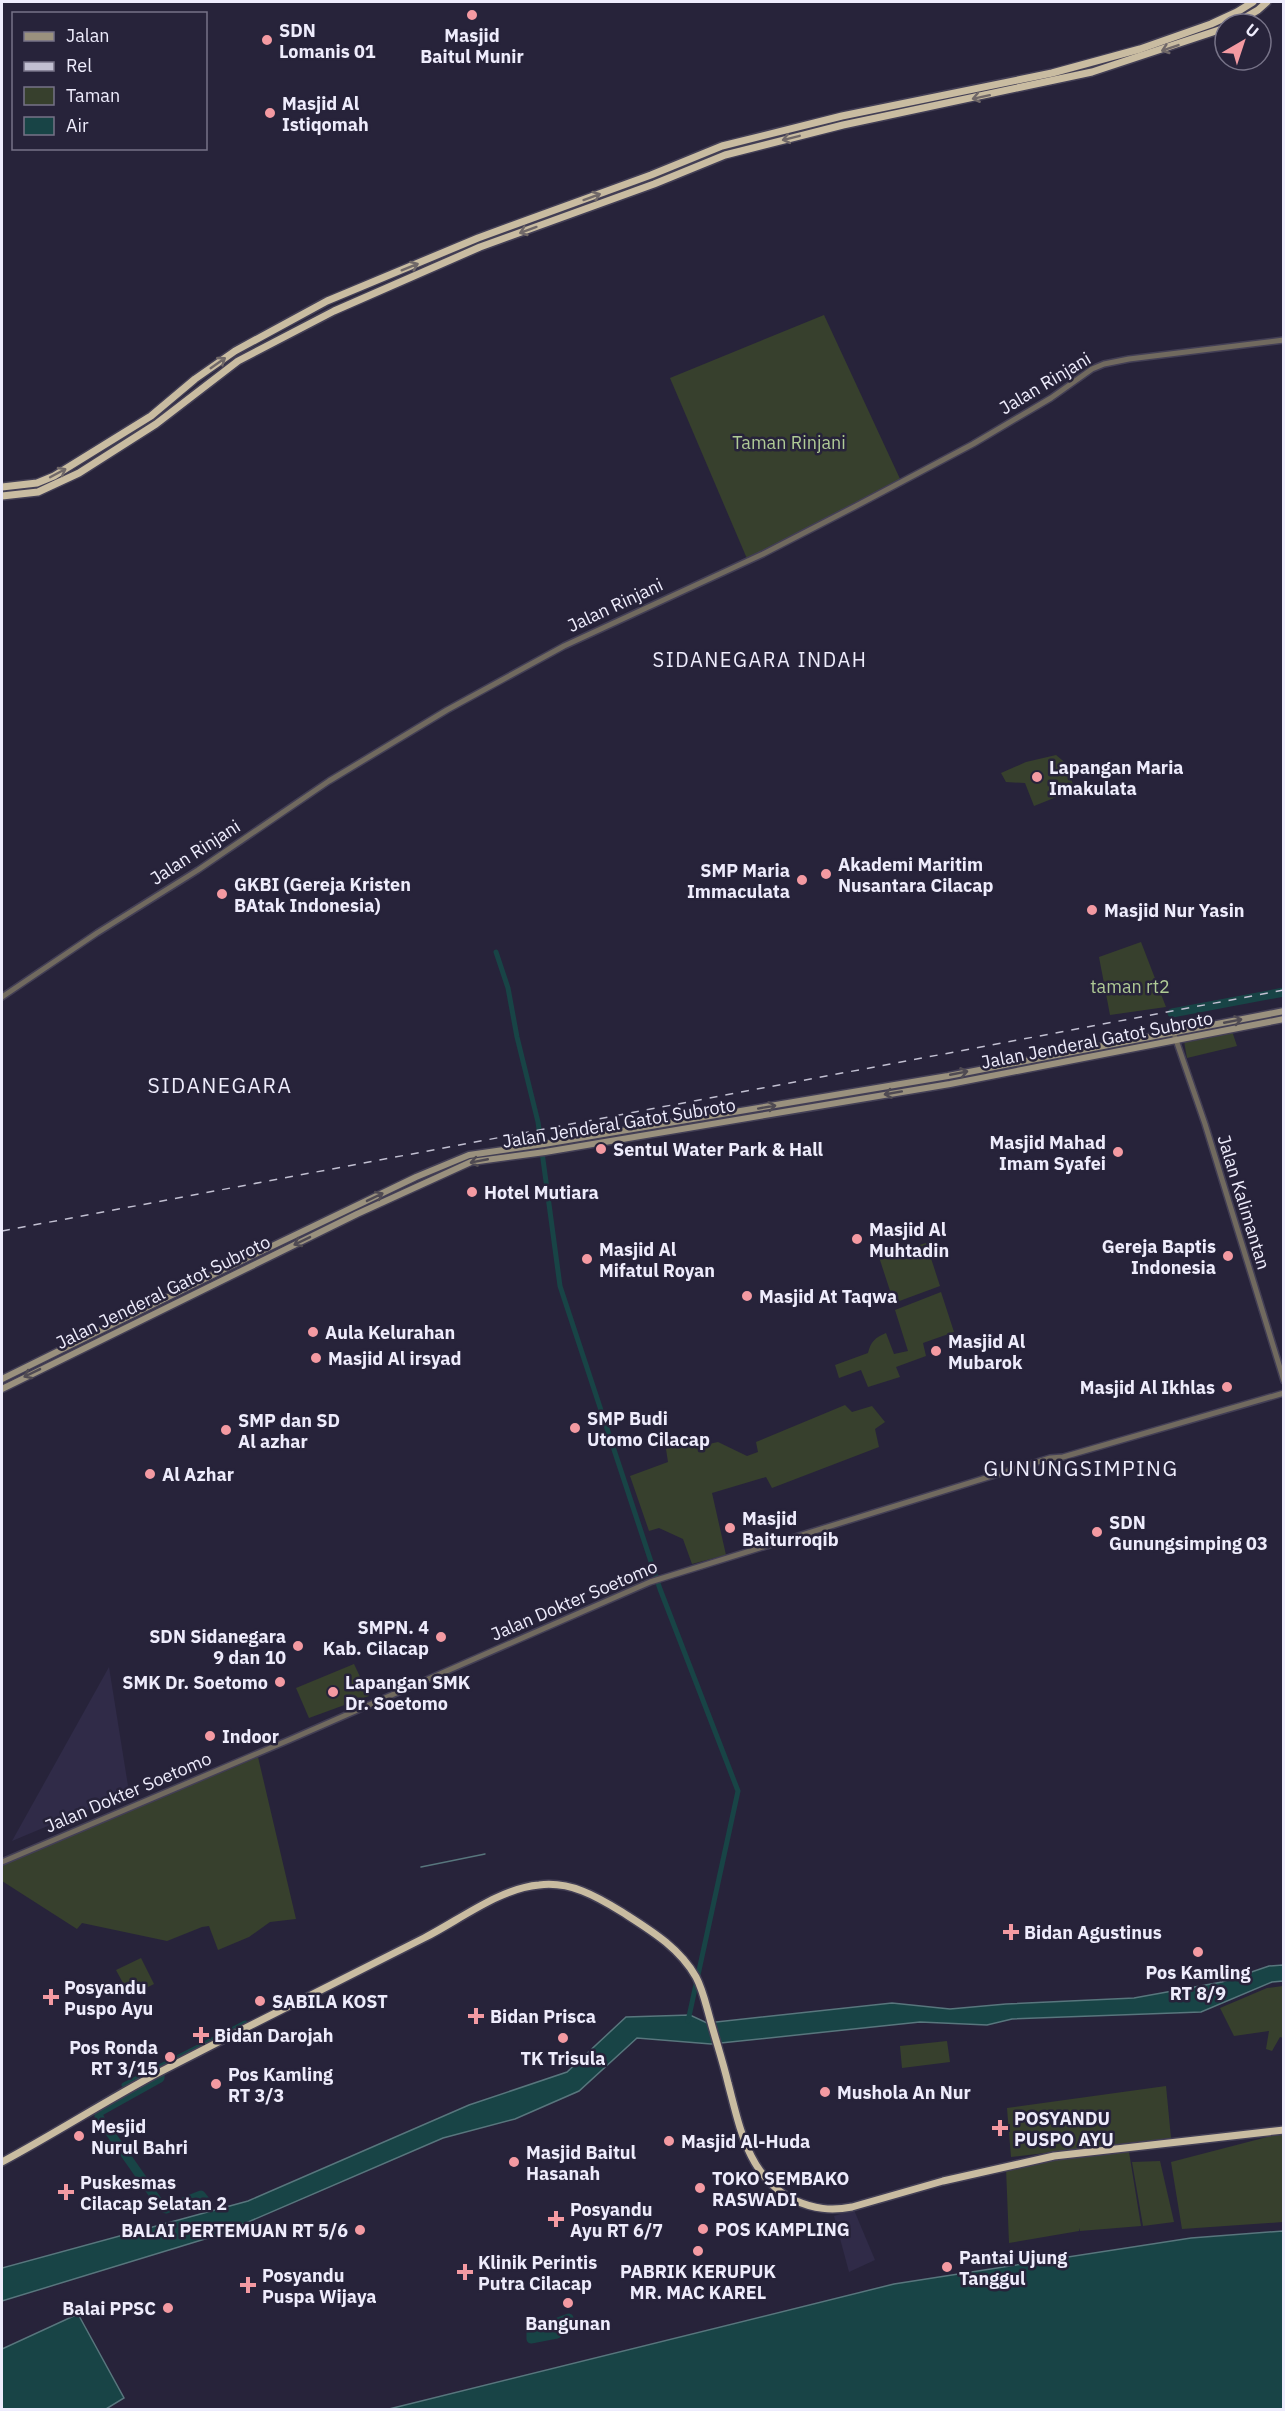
<svg xmlns="http://www.w3.org/2000/svg" width="1285" height="2411" font-family="'IBM Plex Sans',sans-serif">
<style>
.built{fill:#302b48}
.green{fill:#37402d}
.water{fill:#184446;stroke:#58767d;stroke-width:1.5}
.lines{fill:none;stroke-linecap:round;stroke-linejoin:round}
.stream{stroke:#58767d;stroke-width:1.5}
.canal{stroke:#184446;stroke-width:5}
.river{stroke:#184446;stroke-width:9}
.tertiary-casing{stroke:#433f55;stroke-width:8}
.secondary-casing{stroke:#433f55;stroke-width:9}
.trunk-casing{stroke:#433f55;stroke-width:10}
.tertiary{stroke:#716a5f;stroke-width:5}
.secondary{stroke:#9a917e;stroke-width:6}
.trunk{stroke:#c9bca1;stroke-width:7}
.rail{stroke:#c1bfd1;stroke-width:1.5;stroke-dasharray:8 8;stroke-linecap:butt}
.oneway{stroke:#706868}
.oneway2{stroke:#4f4a52}
.poi-dot{fill:#f49aa2;stroke:#27233a;stroke-width:2}
.labels{text-anchor:middle;dominant-baseline:central;stroke-width:5;stroke-linejoin:round;paint-order:stroke}
.poi-label{font-size:18px;font-weight:bold;fill:#eeecfc;stroke:#27233a;text-anchor:start}
.street-label{font-size:18px;fill:#eeecfc;stroke:#27233a}
.park-label{font-size:18px;fill:#b0cb96;stroke:#27233a}
.neighbourhood-label{font-size:20px;letter-spacing:1.5px;fill:#eeecfc;stroke:#27233a}
.quarter-label{font-size:21px;letter-spacing:1.5px;fill:#eeecfc;stroke:#27233a}
</style>
<rect width="100%" height="100%" fill="#27233a"/>
<g class="built">
<path d="M109,1667L129,1792L12,1841Z"/>
<path d="M854,2210L875,2260L849,2272L834,2216Z"/>
</g>
<g class="green">
<path d="M824,315L901,481L748,561L670,378Z"/>
<path d="M1056,755L1068,765L1074,790L1034,806L1025,783L1006,782L1001,773L1026,762Z"/>
<path d="M1141,942L1166,1007L1110,1015L1099,957Z"/>
<path d="M1232,1031L1237,1046L1187,1058L1184,1041Z"/>
<path d="M926,1243L940,1286L894,1303L879,1257Z"/>
<path d="M941,1292L954,1332L923,1343L926,1356L896,1367L900,1377L868,1387L861,1370L839,1378L835,1365L868,1353C871,1341 875,1338 886,1333L894,1354L908,1351L895,1310Z"/>
<path d="M845,1405L852,1412L872,1406L885,1422L875,1429L879,1447L772,1488L766,1477L712,1493L726,1555L692,1564L683,1539L659,1528L649,1531L630,1476L668,1462L666,1449L694,1434L700,1446L718,1442L747,1456L758,1452L756,1442Z"/>
<path d="M354,1664L369,1696L309,1718L296,1688Z"/>
<path d="M258,1757L296,1919L270,1922L249,1937L218,1950L209,1926L202,1927L167,1941L82,1923L77,1929L2,1881V1864Z"/>
<path d="M141,1958L154,1984L130,1996L116,1970Z"/>
<path d="M1283,1986V2038L1280,2037L1272,2051L1266,2049L1269,2031L1234,2036L1220,2008L1267,1988Z"/>
<path d="M947,2041L950,2062L902,2068L900,2046Z"/>
<path d="M1166,2086L1171,2138L1011,2157L1007,2108Z"/>
<path d="M1283,2133V2222L1182,2229L1171,2162Z"/>
<path d="M1129,2152L1141,2226L1080,2231L1079,2228V2231L1009,2243L1006,2168L1069,2157Z"/>
<path d="M1160,2161L1174,2222L1143,2226L1132,2162Z"/>
</g>
<g class="water">
<path d="M1283,1965V1981L1272,1982L1201,2012L1012,2019L987,2025L920,2022L711,2044L637,2038L579,2091L515,2119L443,2138L218,2235L2,2301V2268L248,2201L469,2105L567,2072L626,2017L690,2015L707,2023L892,2003L950,2009L1006,2004L1134,1998L1222,1982L1269,1966Z"/>
<path d="M1283,2231V2409H389L894,2284L1191,2238Z"/>
<path d="M78,2314L124,2398L106,2409H2V2349Z"/>
</g>
<g class="lines">
<path class="stream" d="M421,1867L485,1854"/>
<g class="canal">
<path d="M496,952L508,988L517,1037L538,1122L560,1286L660,1589L738,1791L688,2021"/>
<path d="M220,2036L245,2023"/>
<path d="M124,2085L214,2039"/>
</g>
<g class="river">
<path d="M1172,1013L1284,992"/>
<path d="M160,2075V2078L99,2112V2117L162,2207L166,2209L201,2195L205,2200"/>
<path d="M557,2334L531,2339V2332L569,2318"/>
</g>
<defs>
<g id="tertiary">
<path d="M2,997L97,933L198,870L329,781L447,710L564,646L763,554L856,506L973,444L1051,398L1092,369L1104,364L1129,359L1284,340"/>
<path d="M1175,1037L1205,1124L1284,1381"/>
<path d="M2,1862L289,1740L650,1582L1050,1458L1063,1457L1284,1393"/>
</g>
<g id="secondary">
<path d="M2,1379L243,1260L416,1177L469,1155L544,1144L948,1076L1284,1011"/>
<path d="M2,1389L357,1214L471,1162L545,1152L950,1084L1284,1019"/>
</g>
<g id="trunk">
<path d="M1234,24L1258,10L1267,2"/>
<path d="M2,487L37,483L54,476L151,416L195,379L235,351L327,301L478,238L651,175L722,146L842,116L1052,73L1140,49L1211,24L1237,12L1253,2"/>
<path d="M2,496L38,492L79,473L156,424L238,361L334,311L480,247L654,184L725,155L843,125L1092,72L1225,28"/>
<path d="M2,2162C54,2134 104,2102 156,2074C245,2028 334,1983 424,1938C458,1921 500,1888 539,1885C570,1881 596,1896 622,1912C650,1930 679,1947 696,1977C703,1990 706,2005 710,2019C716,2041 723,2062 728,2083C740,2128 748,2177 794,2200C814,2209 831,2211 852,2207L943,2181L1054,2156L1284,2130"/>
</g>
</defs>
<use href="#tertiary" class="tertiary-casing"/>
<use href="#secondary" class="secondary-casing"/>
<use href="#trunk" class="trunk-casing"/>
<use href="#tertiary" class="tertiary"/>
<use href="#secondary" class="secondary"/>
<use href="#trunk" class="trunk"/>
<path class="rail" d="M2,1231L1284,990"/>
</g>
<defs><path id="oneway-shaft" d="M-6 0H5M1.5-3L5.5 0L1.5 3" fill="none" stroke-width="1.6" stroke-linecap="round" stroke-linejoin="round" transform="scale(1.5)"/></defs>
<g class="oneway">
<use href="#oneway-shaft" transform="translate(1170 48) rotate(161)"/>
<use href="#oneway-shaft" transform="translate(981 97) rotate(168)"/>
<use href="#oneway-shaft" transform="translate(791 138) rotate(166)"/>
<use href="#oneway-shaft" transform="translate(592 197) rotate(-20)"/>
<use href="#oneway-shaft" transform="translate(528 230) rotate(160)"/>
<use href="#oneway-shaft" transform="translate(410 267) rotate(-22)"/>
<use href="#oneway-shaft" transform="translate(218 363) rotate(-35)"/>
<use href="#oneway-shaft" transform="translate(58 473) rotate(-28)"/>
</g>
<g class="oneway2">
<use href="#oneway-shaft" transform="translate(1233 1021) rotate(-11)"/>
<use href="#oneway-shaft" transform="translate(959 1073) rotate(-11)"/>
<use href="#oneway-shaft" transform="translate(893 1093) rotate(170)"/>
<use href="#oneway-shaft" transform="translate(767 1107) rotate(-10)"/>
<use href="#oneway-shaft" transform="translate(479 1161) rotate(169)"/>
<use href="#oneway-shaft" transform="translate(375 1197) rotate(-26)"/>
<use href="#oneway-shaft" transform="translate(302 1241) rotate(154)"/>
<use href="#oneway-shaft" transform="translate(32 1373) rotate(154)"/>
</g>
<g class="poi-dot">
<circle cx="472" cy="15" r="6"/>
<circle cx="267" cy="40" r="6"/>
<circle cx="270" cy="113" r="6"/>
<circle cx="1037" cy="777" r="6"/>
<circle cx="826" cy="874" r="6"/>
<circle cx="802" cy="880" r="6"/>
<circle cx="222" cy="894" r="6"/>
<circle cx="1092" cy="910" r="6"/>
<circle cx="601" cy="1149" r="6"/>
<circle cx="1118" cy="1152" r="6"/>
<circle cx="472" cy="1192" r="6"/>
<circle cx="857" cy="1239" r="6"/>
<circle cx="1228" cy="1256" r="6"/>
<circle cx="587" cy="1259" r="6"/>
<circle cx="747" cy="1296" r="6"/>
<circle cx="313" cy="1332" r="6"/>
<circle cx="936" cy="1351" r="6"/>
<circle cx="316" cy="1358" r="6"/>
<circle cx="1227" cy="1387" r="6"/>
<circle cx="575" cy="1428" r="6"/>
<circle cx="226" cy="1430" r="6"/>
<circle cx="150" cy="1474" r="6"/>
<circle cx="730" cy="1528" r="6"/>
<circle cx="1097" cy="1532" r="6"/>
<circle cx="441" cy="1637" r="6"/>
<circle cx="298" cy="1646" r="6"/>
<circle cx="280" cy="1682" r="6"/>
<circle cx="333" cy="1692" r="6"/>
<circle cx="210" cy="1736" r="6"/>
<path d="M1008 1923h6v6h6v6h-6v6h-6v-6h-6v-6h6z"/>
<circle cx="1198" cy="1952" r="6"/>
<path d="M48 1988h6v6h6v6h-6v6h-6v-6h-6v-6h6z"/>
<circle cx="260" cy="2001" r="6"/>
<path d="M473 2007h6v6h6v6h-6v6h-6v-6h-6v-6h6z"/>
<path d="M198 2026h6v6h6v6h-6v6h-6v-6h-6v-6h6z"/>
<circle cx="563" cy="2038" r="6"/>
<circle cx="170" cy="2057" r="6"/>
<circle cx="216" cy="2084" r="6"/>
<circle cx="825" cy="2092" r="6"/>
<path d="M997 2119h6v6h6v6h-6v6h-6v-6h-6v-6h6z"/>
<circle cx="79" cy="2136" r="6"/>
<circle cx="669" cy="2141" r="6"/>
<circle cx="514" cy="2162" r="6"/>
<circle cx="700" cy="2188" r="6"/>
<path d="M63 2183h6v6h6v6h-6v6h-6v-6h-6v-6h6z"/>
<path d="M553 2210h6v6h6v6h-6v6h-6v-6h-6v-6h6z"/>
<circle cx="703" cy="2229" r="6"/>
<circle cx="360" cy="2230" r="6"/>
<circle cx="698" cy="2251" r="6"/>
<circle cx="947" cy="2267" r="6"/>
<path d="M462 2263h6v6h6v6h-6v6h-6v-6h-6v-6h6z"/>
<path d="M245 2276h6v6h6v6h-6v6h-6v-6h-6v-6h6z"/>
<circle cx="568" cy="2303" r="6"/>
<circle cx="168" cy="2308" r="6"/>
</g>
<g class="labels">
<g class="poi-label">
<text x="279" y="30">SDN<tspan x="279" dy="21">Lomanis 01</tspan></text>
<text x="472" y="35" text-anchor="middle">Masjid<tspan x="472" dy="21">Baitul Munir</tspan></text>
<text x="282" y="103">Masjid Al<tspan x="282" dy="21">Istiqomah</tspan></text>
<text x="1049" y="767">Lapangan Maria<tspan x="1049" dy="21">Imakulata</tspan></text>
<text x="838" y="864">Akademi Maritim<tspan x="838" dy="21">Nusantara Cilacap</tspan></text>
<text x="790" y="870" text-anchor="end">SMP Maria<tspan x="790" dy="21">Immaculata</tspan></text>
<text x="234" y="884">GKBI (Gereja Kristen<tspan x="234" dy="21">BAtak Indonesia)</tspan></text>
<text x="1104" y="910">Masjid Nur Yasin</text>
<text x="1106" y="1142" text-anchor="end">Masjid Mahad<tspan x="1106" dy="21">Imam Syafei</tspan></text>
<text x="613" y="1149">Sentul Water Park &amp; Hall</text>
<text x="484" y="1192">Hotel Mutiara</text>
<text x="869" y="1229">Masjid Al<tspan x="869" dy="21">Muhtadin</tspan></text>
<text x="1216" y="1246" text-anchor="end">Gereja Baptis<tspan x="1216" dy="21">Indonesia</tspan></text>
<text x="599" y="1249">Masjid Al<tspan x="599" dy="21">Mifatul Royan</tspan></text>
<text x="759" y="1296">Masjid At Taqwa</text>
<text x="325" y="1332">Aula Kelurahan</text>
<text x="948" y="1341">Masjid Al<tspan x="948" dy="21">Mubarok</tspan></text>
<text x="328" y="1358">Masjid Al irsyad</text>
<text x="1215" y="1387" text-anchor="end">Masjid Al Ikhlas</text>
<text x="587" y="1418">SMP Budi<tspan x="587" dy="21">Utomo Cilacap</tspan></text>
<text x="238" y="1420">SMP dan SD<tspan x="238" dy="21">Al azhar</tspan></text>
<text x="162" y="1474">Al Azhar</text>
<text x="742" y="1518">Masjid<tspan x="742" dy="21">Baiturroqib</tspan></text>
<text x="1109" y="1522">SDN<tspan x="1109" dy="21">Gunungsimping 03</tspan></text>
<text x="429" y="1627" text-anchor="end">SMPN. 4<tspan x="429" dy="21">Kab. Cilacap</tspan></text>
<text x="286" y="1636" text-anchor="end">SDN Sidanegara<tspan x="286" dy="21">9 dan 10</tspan></text>
<text x="268" y="1682" text-anchor="end">SMK Dr. Soetomo</text>
<text x="345" y="1682">Lapangan SMK<tspan x="345" dy="21">Dr. Soetomo</tspan></text>
<text x="222" y="1736">Indoor</text>
<text x="1024" y="1932">Bidan Agustinus</text>
<text x="1198" y="1972" text-anchor="middle">Pos Kamling<tspan x="1198" dy="21">RT 8/9</tspan></text>
<text x="64" y="1987">Posyandu<tspan x="64" dy="21">Puspo Ayu</tspan></text>
<text x="272" y="2001">SABILA KOST</text>
<text x="490" y="2016">Bidan Prisca</text>
<text x="214" y="2035">Bidan Darojah</text>
<text x="158" y="2047" text-anchor="end">Pos Ronda<tspan x="158" dy="21">RT 3/15</tspan></text>
<text x="563" y="2058" text-anchor="middle">TK Trisula</text>
<text x="228" y="2074">Pos Kamling<tspan x="228" dy="21">RT 3/3</tspan></text>
<text x="837" y="2092">Mushola An Nur</text>
<text x="1014" y="2118">POSYANDU<tspan x="1014" dy="21">PUSPO AYU</tspan></text>
<text x="91" y="2126">Mesjid<tspan x="91" dy="21">Nurul Bahri</tspan></text>
<text x="681" y="2141">Masjid Al-Huda</text>
<text x="526" y="2152">Masjid Baitul<tspan x="526" dy="21">Hasanah</tspan></text>
<text x="712" y="2178">TOKO SEMBAKO<tspan x="712" dy="21">RASWADI</tspan></text>
<text x="80" y="2182">Puskesmas<tspan x="80" dy="21">Cilacap Selatan 2</tspan></text>
<text x="570" y="2209">Posyandu<tspan x="570" dy="21">Ayu RT 6/7</tspan></text>
<text x="715" y="2229">POS KAMPLING</text>
<text x="348" y="2230" text-anchor="end">BALAI PERTEMUAN RT 5/6</text>
<text x="959" y="2257">Pantai Ujung<tspan x="959" dy="21">Tanggul</tspan></text>
<text x="478" y="2262">Klinik Perintis<tspan x="478" dy="21">Putra Cilacap</tspan></text>
<text x="698" y="2271" text-anchor="middle">PABRIK KERUPUK<tspan x="698" dy="21">MR. MAC KAREL</tspan></text>
<text x="262" y="2275">Posyandu<tspan x="262" dy="21">Puspa Wijaya</tspan></text>
<text x="156" y="2308" text-anchor="end">Balai PPSC</text>
<text x="568" y="2323" text-anchor="middle">Bangunan</text>
</g>
<g class="street-label">
<text transform="translate(1045 383) rotate(-31)">Jalan Rinjani</text>
<text transform="translate(615 605) rotate(-25)">Jalan Rinjani</text>
<text transform="translate(195 852) rotate(-33)">Jalan Rinjani</text>
<text transform="translate(1097 1040) rotate(-11)">Jalan Jenderal Gatot Subroto</text>
<text transform="translate(619 1123) rotate(-9)">Jalan Jenderal Gatot Subroto</text>
<text transform="translate(1244 1202) rotate(73)">Jalan Kalimantan</text>
<text transform="translate(163 1292) rotate(-26)">Jalan Jenderal Gatot Subroto</text>
<text transform="translate(574 1600) rotate(-23)">Jalan Dokter Soetomo</text>
<text transform="translate(128 1792) rotate(-23)">Jalan Dokter Soetomo</text>
</g>
<g class="park-label">
<text x="789" y="442">Taman Rinjani</text>
<text x="1130" y="986">taman rt2</text>
</g>
<g class="neighbourhood-label">
<text x="760" y="659">SIDANEGARA INDAH</text>
</g>
<g class="quarter-label">
<text x="220" y="1085">SIDANEGARA</text>
<text x="1081" y="1468">GUNUNGSIMPING</text>
</g>
</g>
<rect width="1285" height="2411" fill="none" stroke="#eeecfc" stroke-width="6"/>
<rect x="12" y="12" width="195" height="138" fill="#27233a" stroke="#777388" stroke-width="1.5"/>
<rect x="24" y="32" width="30" height="9" fill="#9a917e" stroke="#777388" stroke-width="1.5"/>
<text x="66" y="42" font-size="18" fill="#eeecfc">Jalan</text>
<rect x="24" y="62" width="30" height="9" fill="#c1bfd1" stroke="#777388" stroke-width="1.5"/>
<text x="66" y="72" font-size="18" fill="#eeecfc">Rel</text>
<rect x="24" y="87" width="30" height="18" fill="#37402d" stroke="#777388" stroke-width="1.5"/>
<text x="66" y="102" font-size="18" fill="#eeecfc">Taman</text>
<rect x="24" y="117" width="30" height="18" fill="#184446" stroke="#777388" stroke-width="1.5"/>
<text x="66" y="132" font-size="18" fill="#eeecfc">Air</text>
<g transform="translate(1243 42) rotate(39)"><circle r="28" fill="#27233a" stroke="#777388" stroke-width="1.5"/>
<path d="M0-4.5L10 22L0 15L-10 22Z" fill="#f49aa2"/>
<text y="-9" font-size="16" font-weight="bold" text-anchor="middle" fill="#eeecfc">U</text>
</g>
</svg>
